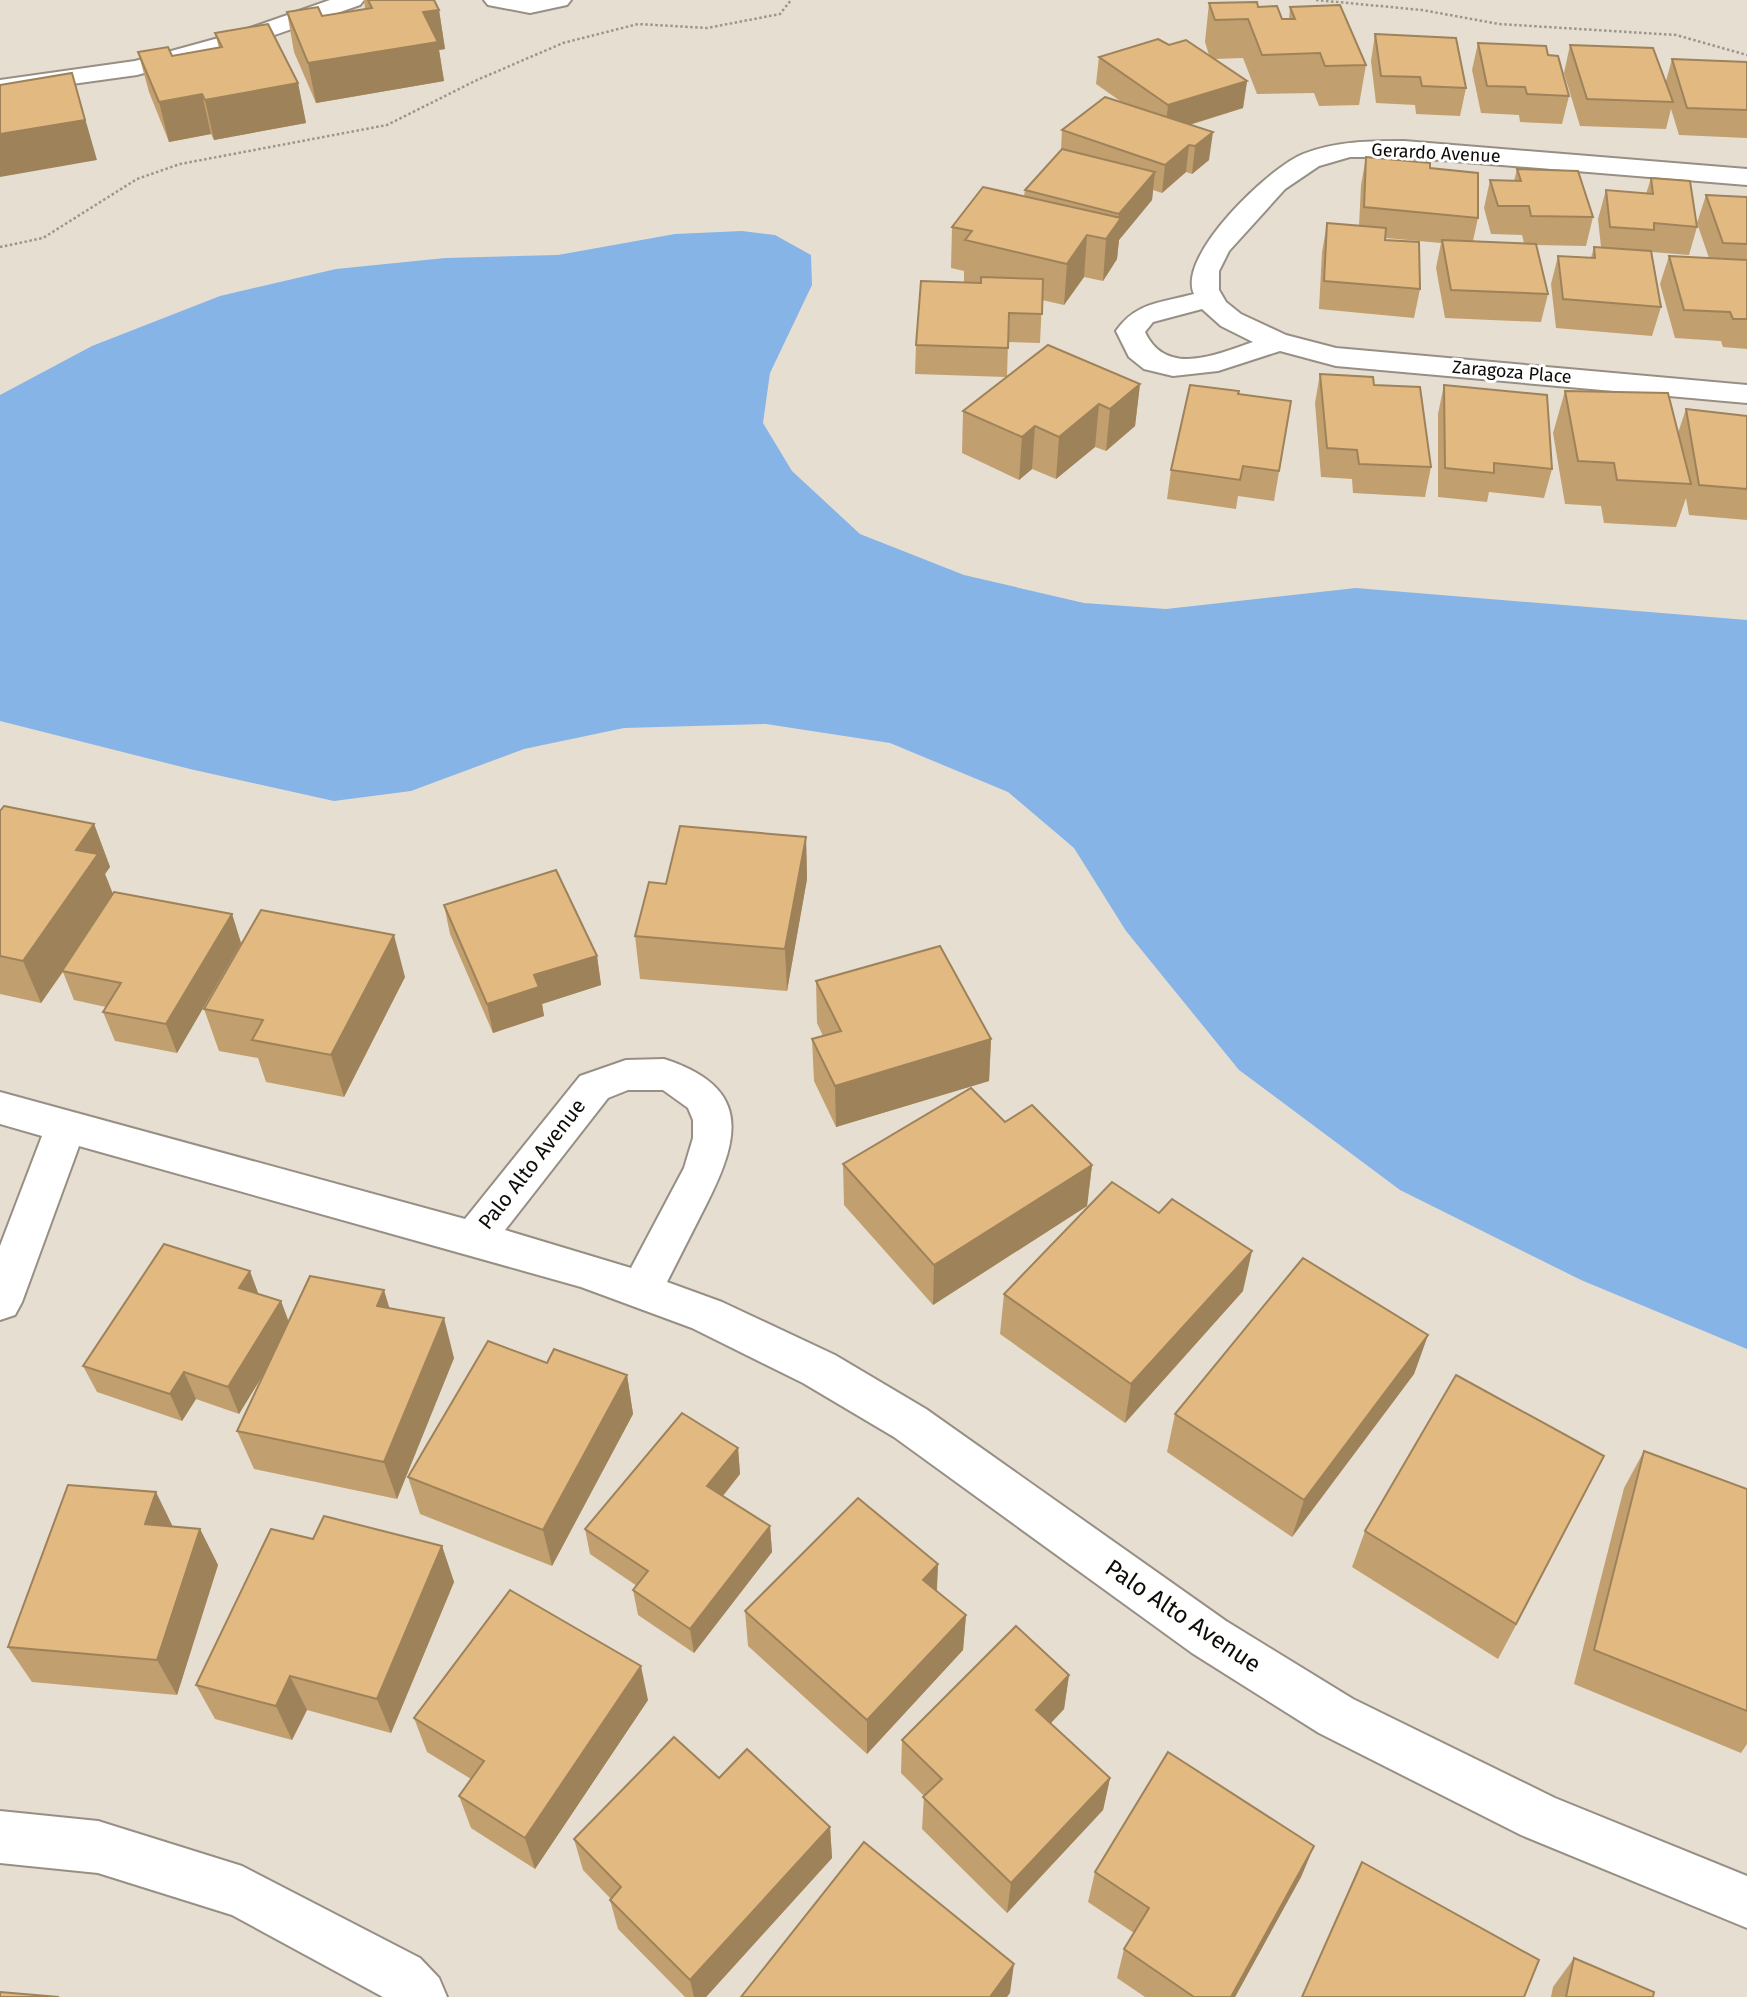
<svg xmlns="http://www.w3.org/2000/svg" width="1747" height="1997" font-family="'Fira Sans',sans-serif">
<style>
.water{fill:#86b4e6}
.lines{fill:none;stroke-linecap:round;stroke-linejoin:round}
.street-casing{stroke:#978f84;stroke-width:4}
.path{stroke:#9c958c;stroke-width:2.5;stroke-dasharray:2.5 2.5;stroke-linecap:butt}
.street{fill:#fff;fill-rule:evenodd}
.wall{fill:#c29f6e}
.shaded-wall{fill:#9e825a}
.building{fill:#e2b980;stroke:#9e825a;stroke-width:2}
.labels{text-anchor:middle;dominant-baseline:central;stroke-width:6;stroke-linejoin:round;paint-order:stroke}
.far-street-label{font-size:18px;fill:#0f0c08;stroke:#fff}
.street-label{font-size:21px;fill:#0f0c08;stroke:#fff}
.near-street-label{font-size:24px;fill:#0f0c08;stroke:#fff}
</style>
<rect width="100%" height="100%" fill="#e7ded2"/>
<path class="water" d="M742,231L775,235L811,255L812,285L770,373L763,423L792,471L860,534L964,575L1084,603L1166,609L1356,588L1747,620V1349L1581,1280L1400,1190L1239,1070L1126,931L1074,848L1008,792L890,743L766,724L624,728L524,749L411,791L334,801L190,769L0,721V395L92,346L220,296L336,269L445,258L558,255L675,234Z"/>
<g class="lines">
<defs>
<g id="street">
<path d="M330,0H364L360,5L249,44L137,75L0,94V80L135,61L233,34Z"/>
<path d="M484,0H571L567,5L530,13L488,5Z"/>
<path d="M1404,141L1747,169V185L1404,157H1350L1319,166L1285,189L1229,251L1219,271V290L1226,302L1241,314L1286,335L1336,348L1747,385V403L1336,366L1280,351L1218,371L1173,376L1144,369L1129,357L1116,331C1136,302 1161,303 1194,294C1176,256 1270,167 1303,154C1336,141 1370,141 1404,141ZM1202,309L1221,326L1253,342C1215,355 1166,377 1145,332L1153,322Z"/>
<path d="M664,1059C751,1087 741,1136 706,1205C693,1231 680,1256 667,1282L722,1302L835,1355L926,1409L1226,1621L1353,1699L1555,1798L1747,1876V1928L1521,1835L1319,1733L1192,1653L894,1437L803,1383L692,1328L581,1287L79,1146L22,1302L15,1315L0,1320V1246L42,1136L0,1124V1092L465,1219L580,1076L626,1060ZM628,1090H663L688,1108L693,1120V1138L684,1168L631,1268L505,1230L608,1098Z"/>
<path d="M0,1811L98,1821L242,1866L420,1958L439,1978L447,1997H383L232,1915L98,1873L0,1863Z"/>
</g>
</defs>
<use href="#street" class="street-casing"/>
<g class="path">
<path d="M1316,0L1422,10L1499,24L1676,35L1747,55"/>
<path d="M0,247L43,238L137,179L180,164L387,125L477,80L563,43L638,24L707,28L780,14L791,0"/>
</g>
<use href="#street" class="street"/>
</g>
<g class="wall">
<path d="M364,0H434L439,10L445,49L439,50L444,81L316,103L294,52L287,12L322,16L365,9Z"/>
<path d="M1209,3L1258,7L1282,19H1289L1290,7L1366,65L1359,105L1319,106L1314,93L1257,94L1243,58L1214,59L1247,81L1243,108L1190,125L1209,160L1192,174L1186,172L1162,193L1153,190L1152,200L1119,240L1117,259L1103,281L1084,277L1064,305L1042,300L1040,343L1008,342L1007,377L1140,384L1135,426L1106,451L1095,447L1056,479L1032,469L1019,480L962,453L963,411L1006,377L915,374L916,345L964,282V271L951,268L952,227L1024,196L1025,190L1061,150L1062,130L1123,103L1096,84L1099,57L1169,45L1209,55L1205,42Z"/>
<path d="M215,33L298,83L306,123L214,140L211,134L169,142L149,92L138,52L172,56L219,48Z"/>
<path d="M1375,34L1466,88L1460,116L1416,114L1415,105L1376,103L1371,61Z"/>
<path d="M1478,43L1548,55L1569,96L1562,124L1520,122L1519,115L1481,113L1472,70Z"/>
<path d="M1570,45L1666,81L1672,59L1747,62V138L1679,135L1671,109L1666,129L1580,126L1564,73Z"/>
<path d="M1366,157L1430,168L1478,218L1473,241L1524,243L1522,235L1491,234L1484,208L1490,180L1514,181L1517,169L1593,217L1586,246L1536,245L1548,294L1541,322L1445,318L1436,268L1441,243L1386,238L1385,240L1420,289L1414,318L1319,309L1322,252L1327,223L1359,226L1361,185Z"/>
<path d="M1651,178L1697,227L1689,255L1652,252L1661,307L1652,336L1556,328L1551,284L1558,256L1591,258L1594,247H1601L1598,219L1606,190L1646,194Z"/>
<path d="M1706,195L1747,197V349L1723,347L1721,341L1675,338L1660,284L1669,256L1709,258L1697,223Z"/>
<path d="M1320,374L1374,385L1431,467L1425,497L1353,493L1352,479L1321,477L1315,403Z"/>
<path d="M1444,385L1552,469L1544,498L1489,492L1487,502L1438,497V414Z"/>
<path d="M1565,391L1678,433L1686,409L1747,416V520L1689,515L1686,498L1676,527L1604,523L1601,506L1565,504L1553,433Z"/>
<path d="M1239,394L1291,401L1274,501L1238,496L1236,509L1167,499L1171,470Z"/>
<path d="M0,811L94,824L110,867L105,874L113,894L232,914L241,943L177,1053L115,1041L103,1012L106,1007L74,1000L63,972L41,1003L0,994Z"/>
<path d="M806,837L807,879L787,991L640,979L635,936L666,884Z"/>
<path d="M444,905L597,956L601,985L542,1004L544,1016L493,1033L450,934Z"/>
<path d="M405,977L344,1097L266,1082L258,1058L219,1051L204,1009Z"/>
<path d="M816,981L991,1039L989,1081L836,1127L814,1081L812,1039L823,1036L817,1023Z"/>
<path d="M1005,1122L1092,1165L1087,1206L933,1305L844,1205L843,1164Z"/>
<path d="M1243,1291L1125,1423L1000,1334L1004,1294Z"/>
<path d="M259,1294L281,1301L289,1322L389,1308L454,1358L397,1499L254,1469L237,1431L266,1370L239,1414L196,1399L182,1421L97,1392L83,1366Z"/>
<path d="M1428,1335L1414,1374L1292,1537L1167,1452L1175,1414Z"/>
<path d="M547,1363L627,1375L633,1414L552,1566L420,1514L408,1477Z"/>
<path d="M738,1448L740,1474L723,1496L770,1526L772,1552L694,1653L638,1615L633,1590L637,1586L590,1554L585,1529Z"/>
<path d="M1644,1451L1747,1489V1744L1741,1753L1574,1684L1624,1488Z"/>
<path d="M1585,1493L1498,1659L1352,1567L1365,1531Z"/>
<path d="M173,1527L200,1529L218,1565L177,1695L32,1682L8,1647Z"/>
<path d="M313,1539L442,1546L454,1582L391,1733L307,1710L292,1740L215,1719L196,1685Z"/>
<path d="M938,1564L937,1591L966,1615L963,1650L867,1754L748,1646L745,1611Z"/>
<path d="M1069,1675L1064,1709L1051,1723L1110,1778L1103,1810L1007,1913L922,1829L924,1796L901,1773L902,1740Z"/>
<path d="M648,1700L535,1869L471,1828L459,1796L471,1779L427,1752L414,1718Z"/>
<path d="M719,1778L830,1827L832,1858L706,1997H685L618,1929L610,1900L611,1899L583,1870L574,1839Z"/>
<path d="M1314,1846L1301,1877L1235,1997H1145L1117,1978L1124,1949L1134,1933L1088,1902L1095,1872Z"/>
<path d="M1362,1862L1524,1997H1302Z"/>
<path d="M1574,1958L1653,1997H1551L1553,1987Z"/>
</g>
<g class="shaded-wall">
<path d="M439,10L445,49L439,50L444,81L316,103L308,63L423,12Z"/>
<path d="M72,73L97,160L0,177V134Z"/>
<path d="M1247,81L1243,108L1165,132L1168,105Z"/>
<path d="M298,83L306,123L214,140L205,100Z"/>
<path d="M202,94L211,134L169,142L159,102Z"/>
<path d="M1213,132L1209,160L1192,174L1195,146Z"/>
<path d="M1189,145L1186,172L1162,193L1165,165Z"/>
<path d="M1155,172L1152,200L1119,240L1117,259L1103,281L1106,239L1119,221V214Z"/>
<path d="M1087,235L1084,277L1064,305L1067,264Z"/>
<path d="M1140,384L1135,426L1106,451L1110,409Z"/>
<path d="M1099,404L1095,447L1056,479L1059,437Z"/>
<path d="M1035,426L1032,469L1019,480L1022,437Z"/>
<path d="M94,824L110,867L105,874L114,897L41,1003L23,961L76,850Z"/>
<path d="M806,837L807,879L787,991L785,949Z"/>
<path d="M232,914L241,943L177,1053L166,1024Z"/>
<path d="M394,935L405,977L344,1097L331,1055Z"/>
<path d="M597,956L601,985L542,1004L544,1016L493,1033L487,1004L534,975Z"/>
<path d="M991,1039L989,1081L836,1127L835,1086Z"/>
<path d="M1092,1165L1087,1206L933,1305L934,1265Z"/>
<path d="M1252,1251L1243,1291L1125,1423L1131,1384Z"/>
<path d="M250,1271L260,1298L239,1288Z"/>
<path d="M384,1290L396,1330L377,1306Z"/>
<path d="M281,1301L291,1329L239,1414L228,1387Z"/>
<path d="M444,1318L454,1358L397,1499L384,1462Z"/>
<path d="M1428,1335L1414,1374L1292,1537L1304,1500Z"/>
<path d="M184,1372L196,1399L182,1421L170,1394Z"/>
<path d="M627,1375L633,1414L552,1566L543,1530Z"/>
<path d="M738,1448L740,1474L710,1512L707,1486Z"/>
<path d="M1604,1456L1585,1493L1498,1659L1516,1624Z"/>
<path d="M156,1492L174,1529L145,1524Z"/>
<path d="M770,1526L772,1552L694,1653L690,1629Z"/>
<path d="M200,1529L218,1565L177,1695L157,1660Z"/>
<path d="M442,1546L454,1582L391,1733L377,1699Z"/>
<path d="M938,1564L936,1600L923,1580Z"/>
<path d="M966,1615L963,1650L867,1754V1720Z"/>
<path d="M641,1666L648,1700L535,1869L525,1838Z"/>
<path d="M1069,1675L1064,1709L1032,1743L1036,1710Z"/>
<path d="M290,1676L307,1710L292,1740L276,1706Z"/>
<path d="M1110,1778L1103,1810L1007,1913L1011,1883Z"/>
<path d="M830,1827L832,1858L706,1997H694L690,1980Z"/>
<path d="M1314,1846L1301,1877L1235,1997H1231Z"/>
<path d="M1014,1964L1010,1993L1007,1997H990Z"/>
</g>
<g class="building">
<path d="M368,0H434L439,10L423,12L438,42L308,63L287,12L318,7L322,16L372,8Z"/>
<path d="M1257,2L1258,7L1277,6L1282,19H1295L1290,7L1340,5L1366,65L1325,66L1320,53L1262,55L1248,19L1215,20L1209,3Z"/>
<path d="M268,24L298,83L205,100L202,94L159,102L138,52L168,47L172,56L222,47L215,33Z"/>
<path d="M1375,34L1456,38L1466,88L1422,86L1420,77L1381,76Z"/>
<path d="M1158,39L1169,45L1186,40L1247,81L1168,105L1099,57Z"/>
<path d="M1478,43L1546,46L1548,55L1558,56L1569,96L1527,94L1525,87L1487,86Z"/>
<path d="M1570,45L1653,48L1673,102L1587,99Z"/>
<path d="M1672,59L1747,62V110L1687,108Z"/>
<path d="M72,73L85,120L0,134V85Z"/>
<path d="M1105,97L1213,132L1195,146L1189,145L1165,165L1062,130Z"/>
<path d="M1062,149L1155,172L1119,214L1025,190Z"/>
<path d="M1366,157L1430,163V168L1478,173V218L1364,207Z"/>
<path d="M1517,169L1578,171L1593,217L1531,216L1529,206H1498L1490,180L1521,181Z"/>
<path d="M1651,178L1690,181L1697,227L1654,223V230L1610,227L1606,190L1653,194Z"/>
<path d="M983,187L1121,218L1106,239L1087,235L1067,264L965,240L972,231L952,227Z"/>
<path d="M1706,195L1747,197V244L1723,243Z"/>
<path d="M1327,223L1386,228L1385,240L1419,242L1420,289L1324,281Z"/>
<path d="M1442,240L1536,244L1548,294L1451,290Z"/>
<path d="M1594,247L1651,251L1661,307L1563,299L1558,256L1595,258Z"/>
<path d="M1669,256L1747,260V319H1733L1730,312L1684,310Z"/>
<path d="M981,277L1043,279L1042,314L1009,313L1008,348L916,345L921,281L981,283Z"/>
<path d="M1048,345L1140,384L1110,409L1099,404L1059,437L1035,426L1022,437L963,411Z"/>
<path d="M1320,374L1373,377L1374,385L1420,387L1431,467L1359,464L1357,450L1327,448Z"/>
<path d="M1190,385L1239,391L1238,394L1291,401L1279,471L1243,466L1240,480L1171,470Z"/>
<path d="M1444,385L1547,395L1552,469L1494,463V473L1445,468Z"/>
<path d="M1565,391L1668,393L1691,484L1617,480L1614,463L1578,461Z"/>
<path d="M1686,409L1747,416V489L1699,485Z"/>
<path d="M4,806L94,824L76,850L98,854L23,961L0,956V811Z"/>
<path d="M680,826L806,837L785,949L635,936L649,882L666,884Z"/>
<path d="M556,870L597,956L534,975L539,987L487,1004L444,905Z"/>
<path d="M114,892L232,914L166,1024L103,1012L121,983L62,971Z"/>
<path d="M261,910L394,935L331,1055L252,1040L263,1020L204,1009Z"/>
<path d="M940,946L991,1039L835,1086L812,1039L841,1031L816,981Z"/>
<path d="M971,1088L1005,1122L1032,1105L1092,1165L934,1265L843,1164Z"/>
<path d="M1112,1182L1159,1213L1172,1199L1252,1251L1131,1384L1004,1294Z"/>
<path d="M164,1244L250,1271L239,1288L281,1301L228,1387L184,1372L170,1394L83,1366Z"/>
<path d="M1303,1258L1428,1335L1304,1500L1175,1414Z"/>
<path d="M310,1276L384,1290L377,1306L444,1318L384,1462L237,1431Z"/>
<path d="M488,1341L547,1363L554,1349L627,1375L543,1530L408,1477Z"/>
<path d="M1456,1375L1604,1456L1516,1624L1365,1531Z"/>
<path d="M682,1413L738,1448L707,1486L770,1526L690,1629L633,1590L648,1571L585,1529Z"/>
<path d="M1644,1451L1747,1489V1711L1594,1650Z"/>
<path d="M68,1485L156,1492L145,1524L200,1529L157,1660L8,1647Z"/>
<path d="M858,1498L938,1564L923,1580L966,1615L867,1720L745,1611Z"/>
<path d="M324,1516L442,1546L377,1699L290,1676L276,1706L196,1685L271,1529L313,1539Z"/>
<path d="M510,1590L641,1666L525,1838L459,1796L484,1761L414,1718Z"/>
<path d="M1016,1626L1069,1675L1036,1710L1110,1778L1011,1883L923,1797L942,1779L902,1740Z"/>
<path d="M674,1737L719,1778L747,1749L830,1827L690,1980L610,1900L621,1887L574,1839Z"/>
<path d="M1168,1752L1314,1846L1231,1997H1194L1124,1949L1149,1908L1095,1872Z"/>
<path d="M864,1842L1014,1964L990,1997H741Z"/>
<path d="M1362,1862L1539,1960L1524,1997H1302Z"/>
<path d="M1574,1958L1654,1992L1653,1997H1566Z"/>
<path d="M0,1992L59,1997H0Z"/>
</g>
<g class="labels">
<g class="far-street-label">
<text transform="translate(1436 153) rotate(3)">Gerardo Avenue</text>
<text transform="translate(1512 372) rotate(5)">Zaragoza Place</text>
</g>
<g class="street-label">
<text transform="translate(532 1164) rotate(-52)">Palo Alto Avenue</text>
</g>
<g class="near-street-label">
<text transform="translate(1183 1616) rotate(34)">Palo Alto Avenue</text>
</g>
</g>
</svg>
